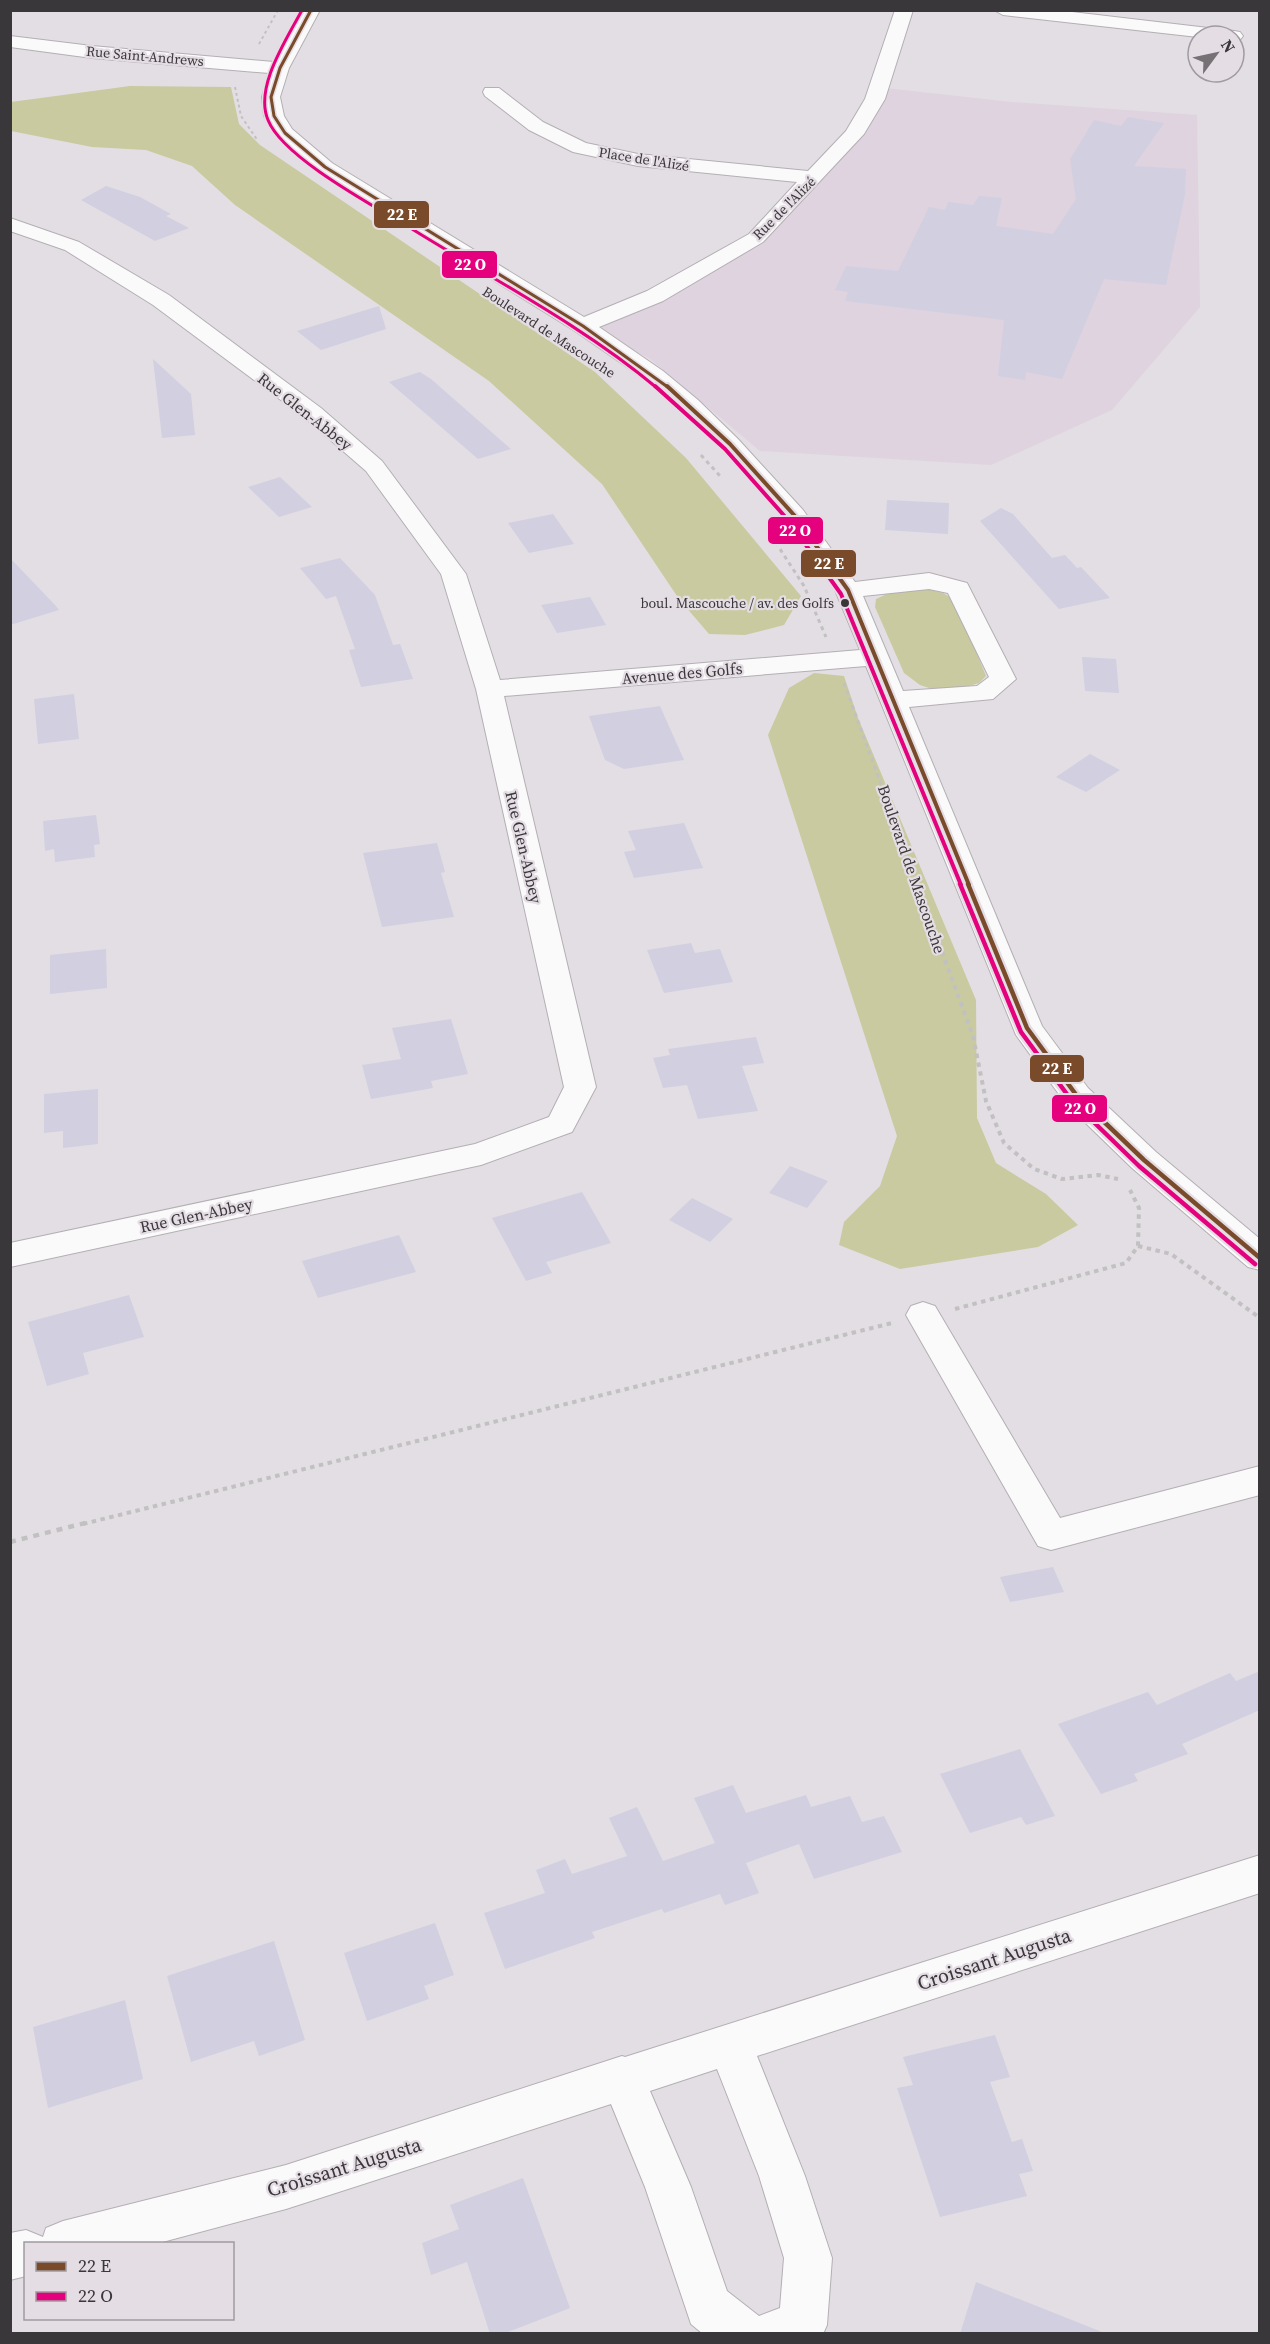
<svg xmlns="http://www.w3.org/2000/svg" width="1270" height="2344" font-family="'Source Serif 4',serif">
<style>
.education{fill:#ded3df}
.green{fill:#c9ca9f}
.building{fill:#d2cfe1}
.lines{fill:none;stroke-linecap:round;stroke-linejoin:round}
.minor-casing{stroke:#b3afb3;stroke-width:2}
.path-far3{stroke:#c2c1c2;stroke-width:2;stroke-dasharray:3 3;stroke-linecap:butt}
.path-far2{stroke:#c2c1c2;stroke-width:3;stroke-dasharray:4 4;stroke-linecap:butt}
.path-far1{stroke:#c2c1c2;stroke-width:4;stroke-dasharray:4.5 4.5;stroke-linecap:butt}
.path{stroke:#c2c1c2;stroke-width:4.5;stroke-dasharray:6 6;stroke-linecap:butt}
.minor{fill:#fbfafb;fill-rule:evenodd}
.bus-1-far2-casing{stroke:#e4dde4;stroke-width:6}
.bus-1-far1-casing{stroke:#e4dde4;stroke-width:8}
.bus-1-casing{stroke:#e4dde4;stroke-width:9}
.bus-2-far2-casing{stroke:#e4dde4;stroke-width:6}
.bus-2-far1-casing{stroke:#e4dde4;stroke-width:8}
.bus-2-casing{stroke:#e4dde4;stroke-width:9}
.bus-1-far2{stroke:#7a4b2a;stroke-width:3}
.bus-1-far1{stroke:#7a4b2a;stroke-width:4}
.bus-1{stroke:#7a4b2a;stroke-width:4.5}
.bus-2-far2{stroke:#e5007d;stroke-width:3}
.bus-2-far1{stroke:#e5007d;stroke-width:4}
.bus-2{stroke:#e5007d;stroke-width:4.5}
.bus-dot{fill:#3a373a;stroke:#e4dde4;stroke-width:2}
.labels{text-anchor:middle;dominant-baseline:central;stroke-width:4.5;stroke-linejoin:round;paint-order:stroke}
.far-street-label{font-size:14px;fill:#3a373a;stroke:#e4dde4}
.bus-label{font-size:14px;fill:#3a373a;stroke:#e4dde4;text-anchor:end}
.street-label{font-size:16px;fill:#3a373a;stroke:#e4dde4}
.near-street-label{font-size:20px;fill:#3a373a;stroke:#e4dde4}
.line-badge{stroke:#e4dde4;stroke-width:2}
.badge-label{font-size:16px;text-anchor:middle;font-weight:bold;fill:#fff}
</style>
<rect width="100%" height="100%" fill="#e3dee3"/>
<path class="education" d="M876,87L1011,102L1197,115L1200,307L1112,410L991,465L760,451L649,358L583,326L756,238L854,134Z"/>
<g class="green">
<path d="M130,86L231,87L239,124L260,145L595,372L686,458L801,596L784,625L745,635L709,634L679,599L602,484L489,381L235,205L192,166L146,150L92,147L11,131V102Z"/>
<path d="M927,589L943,593L955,600L986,676L979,683L965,687L932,689L920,685L904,673L875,607L876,599L889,593Z"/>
<path d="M814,673L844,676L858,718L976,1000L977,1118L996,1163L1046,1194L1078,1225L1038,1247L900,1269L839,1245L844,1222L880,1186L897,1136L768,735L789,688Z"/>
</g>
<g class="building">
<path d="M1128,117L1164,123L1134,166L1186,169L1185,194L1166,285L1104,279L1062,379L1026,372L1025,380L998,376L1004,320L845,301L848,292L835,290L846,266L898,271L929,207L945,210L948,202L973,205L979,196L1002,198L996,226L1053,234L1076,199L1070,159L1094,120L1121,126Z"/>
<path d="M106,186L140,197L171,214L166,216L189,228L155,241L81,200Z"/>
<path d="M379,306L386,329L321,350L297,331Z"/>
<path d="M153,359L191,394L195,435L162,438Z"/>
<path d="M420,372L431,379L511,449L478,459L389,382Z"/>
<path d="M280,477L312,507L279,517L248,487Z"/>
<path d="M887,500L949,503L948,534L885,530Z"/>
<path d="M1001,508L1013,514L1052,558L1065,555L1077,568L1081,567L1110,598L1059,609L980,521Z"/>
<path d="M553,514L574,544L529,553L508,523Z"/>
<path d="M10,558L55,605L59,610L10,625Z"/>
<path d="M340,558L375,595L393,645L400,644L413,679L361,687L349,650L355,649L336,596L326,599L300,568Z"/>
<path d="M590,597L606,625L557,633L541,605Z"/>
<path d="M1082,657L1116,659L1119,693L1085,691Z"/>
<path d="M74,694L79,739L38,744L34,699Z"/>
<path d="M660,706L684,760L624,769L605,760L589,716Z"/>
<path d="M1090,754L1120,770L1086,792L1056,777Z"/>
<path d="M96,815L100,844L94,845L95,857L55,862L54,849L45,851L43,821Z"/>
<path d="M684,823L703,868L634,878L624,852L636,850L628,831Z"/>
<path d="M437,843L445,872L441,873L454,917L382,927L363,853Z"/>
<path d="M691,943L695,953L720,949L733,982L664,993L647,950Z"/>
<path d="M106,949L107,988L50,994V955Z"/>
<path d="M451,1019L468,1074L431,1081L433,1088L371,1099L362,1065L401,1059L392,1028Z"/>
<path d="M756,1037L764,1063L742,1066L758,1111L698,1119L687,1085L663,1088L653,1058L670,1055L668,1049Z"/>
<path d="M98,1089V1144L63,1148V1131L44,1133V1094Z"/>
<path d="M790,1166L828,1181L807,1208L769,1193Z"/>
<path d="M582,1192L611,1243L546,1262L552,1273L526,1281L492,1218Z"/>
<path d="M692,1198L733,1219L710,1242L669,1220Z"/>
<path d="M399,1235L416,1272L318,1298L302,1261Z"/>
<path d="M129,1295L144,1337L83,1353L89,1374L47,1386L28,1322Z"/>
<path d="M1053,1567L1064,1592L1010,1602L1000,1577Z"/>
<path d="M1260,1671V1710L1182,1744L1188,1754L1134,1774L1138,1781L1101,1794L1058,1724L1148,1692L1157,1705L1230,1673L1236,1681Z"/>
<path d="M1020,1749L1055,1816L1026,1825L1021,1817L970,1833L940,1774Z"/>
<path d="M733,1785L746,1813L806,1795L811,1807L850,1796L862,1822L884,1816L902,1852L814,1879L799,1844L746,1863L759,1893L725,1905L720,1894L664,1913L662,1909L592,1932L595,1938L505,1969L484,1913L545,1893L536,1870L565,1859L572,1874L627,1856L609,1818L637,1807L663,1861L715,1843L694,1798Z"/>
<path d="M435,1923L454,1975L424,1986L429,1999L367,2021L344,1953Z"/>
<path d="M274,1941L305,2040L259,2056L254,2041L191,2062L167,1976Z"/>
<path d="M125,2000L143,2079L48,2108L33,2027Z"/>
<path d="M995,2035L1010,2077L990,2082L1012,2142L1022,2139L1033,2171L1019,2174L1027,2196L940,2217L897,2088L913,2085L903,2057Z"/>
<path d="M523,2178L570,2308L503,2334H490L467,2262L431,2275L422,2243L459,2229L450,2205Z"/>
<path d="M976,2282L1102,2332V2334H960Z"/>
</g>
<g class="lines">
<defs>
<g id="minor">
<path d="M302,10H320L289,68L280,97L284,116L292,129L332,163L584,317L647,291L749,234L797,182L638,166L573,152L529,130L485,96L483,92L485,88H499L543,122L586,143L638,154L808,171L846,131L865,99L895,10H913L885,99L864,134L763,242L663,301L599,327L663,371L698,400L738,439L803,510L855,582L929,573L967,583L1016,679L993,699L909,707L1042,1026L1088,1088L1156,1152L1260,1239V1270L1248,1267L1132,1168L1066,1104L1016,1035L866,666L504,696L596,1087L572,1132L481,1165L10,1267V1243L475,1144L549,1117L564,1087L476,689L441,574L366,471L305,418L153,305L65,250L10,231V218L79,242L169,295L321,408L382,461L466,574L500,680L860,650L835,590L785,520L722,449L682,410L647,381L575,331L318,171L278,137L264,116L262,97L269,73L92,58L10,47V36L92,46L274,62ZM929,589L948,593L989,677L977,686L903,691L863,596Z"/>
<path d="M994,10H1055L1234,31L1240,32L1243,36L1240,40L1234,41V36L1198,37L1003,15Z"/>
<path d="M923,1302L935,1306L1060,1518L1260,1466V1495L1051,1550L1038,1546L906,1315L911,1306Z"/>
<path d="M1260,1855V1893L757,2056L805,2176L832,2258L827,2325L823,2334H703L691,2324L645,2187L611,2104L286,2209L155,2244H26V2276L10,2280V2233L26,2230L43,2237L46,2228L63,2221L286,2165L622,2056L625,2057ZM717,2069L759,2176L784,2258L780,2308L759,2316L727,2291L691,2187L650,2091Z"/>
</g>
</defs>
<use href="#minor" class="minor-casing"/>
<g class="path-far3">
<path d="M259,44L278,10"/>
<path d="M235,87L241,116L258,141"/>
</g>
<g class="path-far2">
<path d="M701,455L720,476"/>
<path d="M767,529L804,586L826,637"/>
<path d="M844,683L918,885"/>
</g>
<g class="path-far1">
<path d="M917,884L973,1036L986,1101L1004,1143L1034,1169L1062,1179L1098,1175L1118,1179"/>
<path d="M1138,1246L1171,1254L1260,1318"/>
<path d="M955,1309L1126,1263L1138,1246L1139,1208L1130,1190"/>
<path d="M83,1524L892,1323"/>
</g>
<path class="path" d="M10,1542L89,1522"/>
<use href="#minor" class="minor"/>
<defs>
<path id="bus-1-far2" d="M311,10L280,68L271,97L274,116L285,133L325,167L583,326L669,388"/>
<path id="bus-1-far1" d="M667,386L730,444L794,515L848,590L969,885"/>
<path id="bus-1" d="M968,884L1027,1028L1077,1096L1144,1160L1260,1258"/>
<path id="bus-2-far2" d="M302,10C287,39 254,87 268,120C283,158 376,207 412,229C494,280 583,326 657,388"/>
<path id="bus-2-far1" d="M655,386L725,449L788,520L841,594L961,885"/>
<path id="bus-2" d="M960,884L1021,1032L1072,1101L1139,1166L1255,1264"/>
</defs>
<use href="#bus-1-far2" class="bus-1-far2-casing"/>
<use href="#bus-1-far1" class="bus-1-far1-casing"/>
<use href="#bus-1" class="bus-1-casing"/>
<use href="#bus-2-far2" class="bus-2-far2-casing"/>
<use href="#bus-2-far1" class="bus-2-far1-casing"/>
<use href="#bus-2" class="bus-2-casing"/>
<use href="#bus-1-far2" class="bus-1-far2"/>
<use href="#bus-1-far1" class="bus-1-far1"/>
<use href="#bus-1" class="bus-1"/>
<use href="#bus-2-far2" class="bus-2-far2"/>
<use href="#bus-2-far1" class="bus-2-far1"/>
<use href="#bus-2" class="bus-2"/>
</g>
<circle class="bus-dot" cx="845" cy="603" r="5"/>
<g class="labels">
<g class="far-street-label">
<text transform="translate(145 56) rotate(5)">Rue Saint-Andrews</text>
<text transform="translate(644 159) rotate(9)">Place de l'Alizé</text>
<text transform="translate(784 208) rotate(-45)">Rue de l'Alizé</text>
<text transform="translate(549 332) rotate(33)">Boulevard de Mascouche</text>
</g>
<g class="bus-label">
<text x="834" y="603">boul. Mascouche / av. des Golfs</text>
</g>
<g class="street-label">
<text transform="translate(305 411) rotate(38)">Rue Glen-Abbey</text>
<text transform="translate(682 673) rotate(-5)">Avenue des Golfs</text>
<text transform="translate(524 847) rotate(77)">Rue Glen-Abbey</text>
<text transform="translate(912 869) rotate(71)">Boulevard de Mascouche</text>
<text transform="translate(196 1215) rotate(-12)">Rue Glen-Abbey</text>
</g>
<g class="near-street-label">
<text transform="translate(994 1959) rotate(-18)">Croissant Augusta</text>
<text transform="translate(344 2167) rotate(-17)">Croissant Augusta</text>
</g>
</g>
<g class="line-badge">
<rect x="373" y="200" width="57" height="29" rx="6" fill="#7a4b2a"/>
<rect x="441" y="250" width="57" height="29" rx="6" fill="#e5007d"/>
<rect x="767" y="516" width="57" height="29" rx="6" fill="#e5007d"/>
<rect x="800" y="549" width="57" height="29" rx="6" fill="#7a4b2a"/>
<rect x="1029" y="1054" width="56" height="29" rx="6" fill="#7a4b2a"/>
<rect x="1051" y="1094" width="57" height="29" rx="6" fill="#e5007d"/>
</g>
<g class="badge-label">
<text x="402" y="220">22 E</text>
<text x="470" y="270">22 O</text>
<text x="795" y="536">22 O</text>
<text x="829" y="569">22 E</text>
<text x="1057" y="1074">22 E</text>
<text x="1080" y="1114">22 O</text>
</g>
<rect width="1270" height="2344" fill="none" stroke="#3a373a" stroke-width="24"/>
<rect x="24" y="2242" width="210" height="78" fill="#e4dde4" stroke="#a09ba0" stroke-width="1.5"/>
<rect x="36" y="2262" width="30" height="9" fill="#7a4b2a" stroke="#a09ba0" stroke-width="1.5"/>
<text x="78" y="2272" font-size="18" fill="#3a373a">22 E</text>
<rect x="36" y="2292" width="30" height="9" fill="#e5007d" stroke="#a09ba0" stroke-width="1.5"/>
<text x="78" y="2302" font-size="18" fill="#3a373a">22 O</text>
<g transform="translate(1216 54) rotate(57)"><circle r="28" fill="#e4dde4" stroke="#a09ba0" stroke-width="1.5"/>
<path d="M0-4.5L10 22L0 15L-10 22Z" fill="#757175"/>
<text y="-9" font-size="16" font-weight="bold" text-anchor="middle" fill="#3a373a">N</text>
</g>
</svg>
